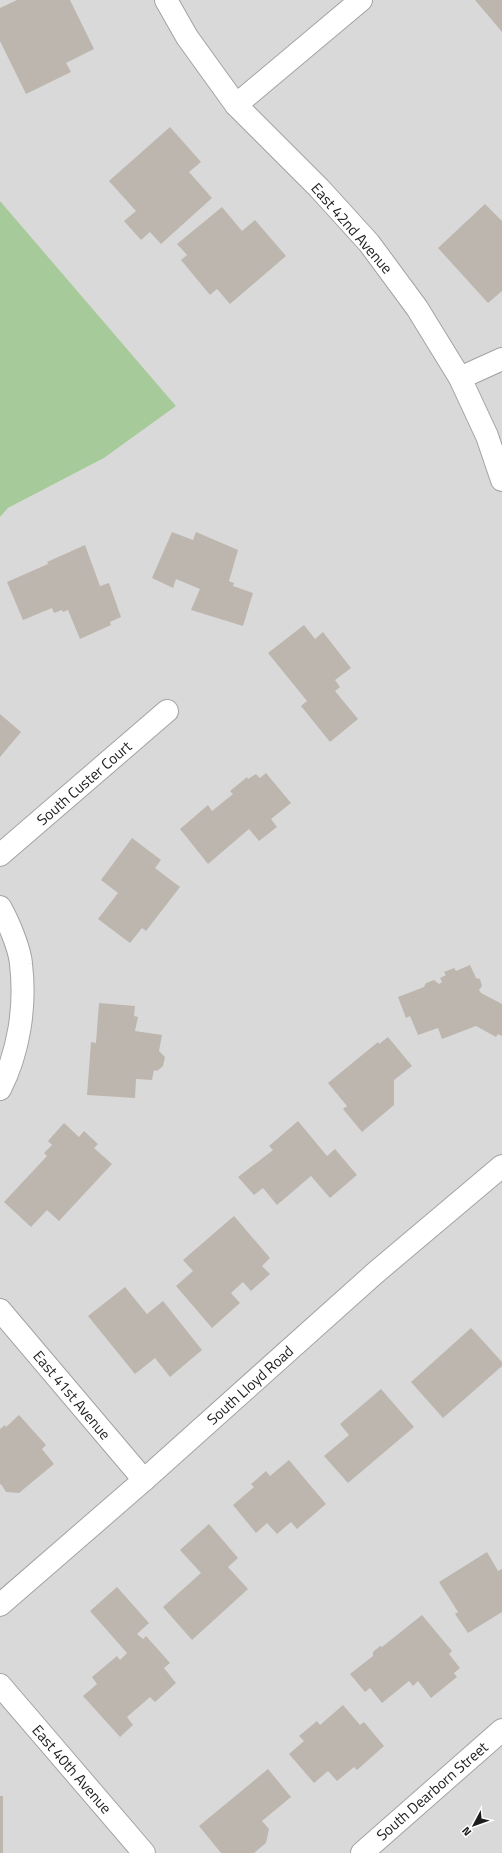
<svg xmlns="http://www.w3.org/2000/svg" width="502" height="1853" font-family="'Titillium Web',sans-serif">
<style>
.residential{fill:#dad9d9}
.forest{fill:#a6ca99}
.building{fill:#bdb6af}
.lines{fill:none;stroke-linecap:round;stroke-linejoin:round}
.minor-casing{stroke:#a3a3a3;stroke-width:24}
.minor{stroke:#fff;stroke-width:22}
.labels{text-anchor:middle;dominant-baseline:central;stroke-width:4;stroke-linejoin:round;paint-order:stroke}
.street-label{font-size:15px;fill:#1c1c1c;stroke:#fff}
</style>
<rect width="100%" height="100%" fill="#edeae2"/>
<path class="residential" d="M0,0H502V1853H0V517L8,508L104,458L176,406L0,201Z"/>
<path class="forest" d="M0,201L176,406L104,458L8,508L0,517Z"/>
<g class="building">
<path d="M17,0H70L94,49L66,63L71,72L26,94L0,41V8Z"/>
<path d="M475,0H502V32Z"/>
<path d="M170,127L201,162L189,172L212,198L161,244L150,232L141,240L124,221L136,211L109,181Z"/>
<path d="M485,204L502,221V291L488,303L438,248Z"/>
<path d="M222,207L242,231L255,220L286,256L230,304L217,289L210,295L181,260L187,255L177,244Z"/>
<path d="M172,532L193,540L196,532L238,550L229,581L234,583L233,586L253,593L243,626L191,610L200,589L176,579L173,588L152,578Z"/>
<path d="M85,545L100,586L109,583L121,617L110,622L111,625L80,639L68,610L63,612L62,610L54,613L52,608L23,620L7,582L48,564L47,562Z"/>
<path d="M304,625L315,639L323,632L351,668L335,680L340,687L335,691L358,719L330,742L301,706L307,701L268,653Z"/>
<path d="M0,714L21,732L0,757Z"/>
<path d="M266,773L291,803L271,819L277,827L259,841L249,829L208,864L180,829L208,805L212,811L233,794L230,791L247,777L248,779L256,774L260,778Z"/>
<path d="M132,838L161,860L155,868L180,887L146,931L142,928L130,943L98,919L118,893L101,880Z"/>
<path d="M470,965L476,978L480,979L482,986L479,990L481,993L502,1004V1036L498,1034L496,1037L476,1026L442,1039L438,1028L418,1035L410,1016L406,1018L398,997L424,987L426,983L434,980L439,984L442,982L440,978L446,975L444,972L454,968L456,971Z"/>
<path d="M99,1003L135,1006L134,1016L138,1017L135,1031L162,1035L159,1051L165,1057L163,1066L157,1071L154,1070L152,1080L136,1079L135,1098L87,1095L91,1042L96,1043Z"/>
<path d="M388,1037L412,1066L394,1080V1105L362,1132L343,1109L347,1106L328,1083L378,1042L379,1044Z"/>
<path d="M298,1121L327,1156L335,1149L357,1175L330,1198L311,1176L277,1205L263,1188L254,1195L238,1177L273,1150L269,1146Z"/>
<path d="M64,1123L79,1137L84,1131L98,1144L94,1148L112,1164L59,1221L47,1210L31,1227L4,1202L47,1156L44,1153L52,1145L48,1141Z"/>
<path d="M234,1216L270,1258L262,1266L270,1274L251,1291L243,1282L231,1293L240,1303L212,1328L176,1286L193,1271L183,1260Z"/>
<path d="M125,1287L147,1314L163,1301L202,1350L170,1377L155,1358L135,1374L88,1316Z"/>
<path d="M471,1328L502,1362V1366L443,1418L411,1382Z"/>
<path d="M381,1389L414,1427L348,1483L324,1456L349,1435L340,1424Z"/>
<path d="M19,1415L46,1445L42,1449L54,1464L19,1493L6,1492L1,1484L0,1485V1429L5,1425L6,1427Z"/>
<path d="M289,1460L326,1504L297,1529L291,1522L277,1534L267,1523L256,1533L233,1505L254,1487L251,1484L266,1471L270,1476Z"/>
<path d="M209,1524L238,1558L228,1567L248,1589L192,1640L163,1607L201,1573L180,1550Z"/>
<path d="M487,1552L498,1571L502,1569V1612L468,1633L455,1614L458,1612L439,1582Z"/>
<path d="M117,1587L149,1623L137,1634L143,1639L146,1636L170,1663L164,1668L176,1683L155,1702L150,1697L127,1717L133,1725L120,1737L83,1696L97,1684L92,1677L117,1656L120,1660L127,1653L90,1611Z"/>
<path d="M422,1615L452,1651L449,1654L460,1668L454,1673L457,1677L431,1698L418,1681L413,1686L409,1681L382,1703L370,1688L365,1692L350,1674L373,1656V1652L380,1646L382,1647Z"/>
<path d="M343,1705L360,1725L364,1722L384,1746L357,1770L354,1767L337,1781L328,1771L314,1783L289,1754L304,1741L299,1736L317,1721L320,1725Z"/>
<path d="M268,1769L291,1797L262,1821L269,1829L266,1843L254,1853H221L199,1826Z"/>
<rect x="0" y="1796" width="3" height="57"/>
</g>
<g class="lines">
<defs>
<g id="minor">
<path d="M166,0L187,37L236,105L319,188L369,243L417,308L460,378L487,436L502,480"/>
<path d="M236,105L361,0"/>
<path d="M460,378L502,359"/>
<path d="M0,855L167,711"/>
<path d="M0,907C8,921 20,949 21,964C26,1006 19,1052 0,1089"/>
<path d="M0,1310L144,1480"/>
<path d="M0,1605L144,1480L374,1274L502,1166"/>
<path d="M0,1685L144,1853"/>
<path d="M362,1853L502,1730"/>
</g>
</defs>
<use href="#minor" class="minor-casing"/>
<use href="#minor" class="minor"/>
</g>
<g class="labels">
<g class="street-label">
<text transform="translate(352 228) rotate(49)">East 42nd Avenue</text>
<text transform="translate(84 783) rotate(-41)">South Custer Court</text>
<text transform="translate(250 1385) rotate(-42)">South Lloyd Road</text>
<text transform="translate(72 1395) rotate(50)">East 41st Avenue</text>
<text transform="translate(72 1769) rotate(49)">East 40th Avenue</text>
<text transform="translate(432 1791) rotate(-41)">South Dearborn Street</text>
</g>
</g>
<g transform="translate(474 1825) rotate(229)" stroke="#ffffff" stroke-width="3" paint-order="stroke">
<path d="M0-3L7 15L0 10L-7 15Z" fill="#1c1c1c"/>
<text y="-6" font-size="11" font-weight="bold" text-anchor="middle" fill="#1c1c1c">N</text>
</g>
</svg>
